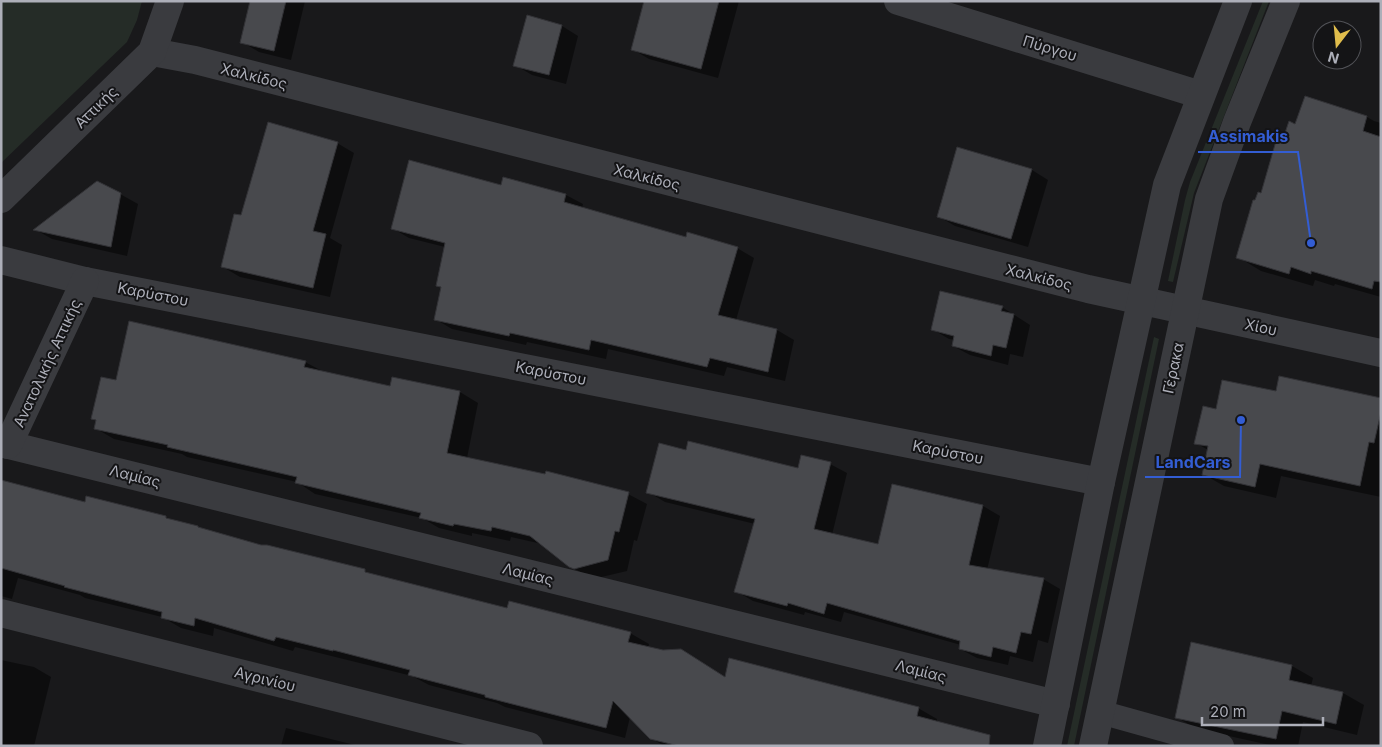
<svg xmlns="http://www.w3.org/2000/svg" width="1382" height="747" font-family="Inter,sans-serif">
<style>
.green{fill:#252c27}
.shadow{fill:#0007}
.building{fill:#48494d;stroke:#333337}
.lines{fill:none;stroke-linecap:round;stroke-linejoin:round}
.service{stroke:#3a3b3f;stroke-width:24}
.minor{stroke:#3a3b3f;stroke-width:28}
.tertiary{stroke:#3a3b3f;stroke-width:28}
.labels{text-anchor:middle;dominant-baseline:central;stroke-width:4;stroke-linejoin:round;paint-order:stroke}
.street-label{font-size:15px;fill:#adafb9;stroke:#141416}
.leader{fill:none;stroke:#335dd3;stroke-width:2}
.callout-dot{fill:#335dd3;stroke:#141416;stroke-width:2}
.callout-label{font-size:16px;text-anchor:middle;font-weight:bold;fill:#335dd3;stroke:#141416;stroke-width:4;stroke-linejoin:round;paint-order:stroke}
</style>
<rect width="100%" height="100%" fill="#19191b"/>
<g class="green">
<path d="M1,1H142L137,20L127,42L1,163Z"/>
<path d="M1263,1H1269L1194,193L1173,282L1168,281L1185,200L1190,182Z"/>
<path d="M1154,337L1159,339L1074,746H1067Z"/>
</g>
<g class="shadow">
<path d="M252,1H305L291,60L259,52L242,42Z"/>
<path d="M645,1H739L718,78L649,59L632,49Z"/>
<path d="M562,26L578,36L566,84L532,75L515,65Z"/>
<path d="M1367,117L1374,121L1381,123V297L1335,284L1334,286L1315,280L1313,286L1261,271L1238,257L1283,144L1295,125Z"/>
<path d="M337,143L354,153L330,238L342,245L330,297L240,277L223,267L242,217Z"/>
<path d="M1032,170L1048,180L1028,247L955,226L938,216Z"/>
<path d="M502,186L566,195L583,204L582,208L687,239L737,248L754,258L736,320L777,330L794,340L785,381L727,367L724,376L608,349L606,359L527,342L526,345L452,329L435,319L442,288L445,247L409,238L392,228Z"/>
<path d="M120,194L138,204L127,256L52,239L36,230Z"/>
<path d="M1002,307L1030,325L1023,357L1010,354L1008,365L970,355L953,346L955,340L949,339L932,329Z"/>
<path d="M305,362L324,372L391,387L393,379L460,392L478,403L467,458L628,494L647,504L637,541L634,540L627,571L593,579L589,577L570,566L542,544L511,537L510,541L472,533V536L439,528L422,518L315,494L297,482L187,457L182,454L114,439L95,428L97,421L92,419L116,382Z"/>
<path d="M1277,392L1381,399V497L1281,476L1276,498L1224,486L1203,474L1208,450L1196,443L1217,411Z"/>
<path d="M687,451L799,469L830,464L847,473L832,535L879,546L893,486L983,506L1000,516L987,570L1043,579L1060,589L1048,643L1038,640L1033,662L1010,656L1008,665L977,658L960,649L961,645L844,612L841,622L805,612L804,615L753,601L736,591L755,524L665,502L648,492Z"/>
<path d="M1,481L86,504L166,517L172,520L198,527L203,530L261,546L365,571L372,575L508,610L630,633L649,644L648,648L726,678L918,708L937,719V722L966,746H664L651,738L630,717L625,738L505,707L497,703L429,685L412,676L295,647L293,651L214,628L213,636L181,628L162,617L85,598L80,595L18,578L12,599L1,596Z"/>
<path d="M1,660L34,667L51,677L34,746H1Z"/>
<path d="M1292,666L1313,678L1311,686L1343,693L1364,705L1357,735L1303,722L1298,746H1274L1197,729L1176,717Z"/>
<path d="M286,728L359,746H281Z"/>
</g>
<g class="building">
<path d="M250,1H286L274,51L240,43Z"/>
<path d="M644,1H719L701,69L631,50Z"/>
<path d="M527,15L562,25L549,75L513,66Z"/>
<path d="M1305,96L1367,116L1363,131L1381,137V282L1374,281L1372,289L1311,271V274L1291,267L1289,274L1236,258L1253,200H1255L1258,192L1261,193L1276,141L1282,142L1289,121L1295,124Z"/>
<path d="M268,122L338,142L313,231L326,234L313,288L221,267L234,214L241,215Z"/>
<path d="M957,147L1032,169L1011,239L937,217Z"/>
<path d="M409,160L501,185L503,177L566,194L564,202L686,237L687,232L738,247L718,315L777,329L768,372L710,358L707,367L591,340L589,350L510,333L509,336L434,320L441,287L436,286L445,243L391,229Z"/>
<path d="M97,181L121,193L111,247L33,230Z"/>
<path d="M940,291L1003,306L1001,311L1014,314L1006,348L993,345L991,356L952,346L954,336L931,330Z"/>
<path d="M129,321L306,361L304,367L390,386L392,377L460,391L447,453L545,474L546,471L629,492L619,532L615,531L608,560L574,569L569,567L530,536L492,527L491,531L454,524L453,526L419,518L421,513L295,483L297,477L167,447L168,445L94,429L96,420L91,419L101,377L116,380Z"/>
<path d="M1279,376L1381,398V412L1374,443L1369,442L1360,486L1260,464L1255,487L1202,475L1208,446L1194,444L1203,406L1216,409L1222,380L1276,391Z"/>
<path d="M688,441L798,468L801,455L831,462L814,529L878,544L892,484L983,505L969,565L1044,578L1031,634L1021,632L1016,653L993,647L991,657L959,649L960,641L827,603L824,614L788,603L787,606L734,592L755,519L646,493L659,443L686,450Z"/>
<path d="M1,480L85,502L86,496L166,516V518L198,526V527L261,545H267L365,569V572L507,608L509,601L631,632L628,642L663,650L681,649L725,677L729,658L919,707L917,716L990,735L989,746H679L650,739L613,701L606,728L485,697V695L408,675L410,670L333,650V651L276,637L274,641L195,618L194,626L161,618L162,612L64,587L65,586L1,568Z"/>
<path d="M1191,642L1292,665L1289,680L1343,692L1336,724L1282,711L1276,739L1175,718Z"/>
</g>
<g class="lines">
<path class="service" d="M1100,712L1222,746"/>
<g class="minor">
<path d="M898,1L1201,95"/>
<path d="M152,52L195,60L1088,289L1381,353"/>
<path d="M1,199L152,52L170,1"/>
<path d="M1,260L85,281L1101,482"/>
<path d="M1,443L1056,704"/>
<path d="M8,445L85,281"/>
<path d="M1,613L529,746"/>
</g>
<g class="tertiary">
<path d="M1047,746L1101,482L1167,185L1238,1"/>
<path d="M1093,746L1209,199L1237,122L1286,1"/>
</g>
</g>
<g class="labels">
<g class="street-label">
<text transform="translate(1050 48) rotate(17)">Πύργου</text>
<text transform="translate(254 76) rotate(14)">Χαλκίδος</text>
<text transform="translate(96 107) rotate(-44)">Αττικής</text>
<text transform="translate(647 177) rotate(14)">Χαλκίδος</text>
<text transform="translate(1039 277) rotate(14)">Χαλκίδος</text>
<text transform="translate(153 294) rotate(11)">Καρύστου</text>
<text transform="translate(1261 327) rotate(12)">Χίου</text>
<text transform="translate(47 363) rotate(-65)">Ανατολικής Αττικής</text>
<text transform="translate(1173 368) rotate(-78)">Γέρακα</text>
<text transform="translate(551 373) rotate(11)">Καρύστου</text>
<text transform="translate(948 452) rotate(11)">Καρύστου</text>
<text transform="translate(135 476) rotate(14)">Λαμίας</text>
<text transform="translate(528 574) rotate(14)">Λαμίας</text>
<text transform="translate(921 671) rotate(14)">Λαμίας</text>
<text transform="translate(265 679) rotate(14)">Αγρινίου</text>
</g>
</g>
<path class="leader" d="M1311 243L1298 152H1198M1241 420L1240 477H1145"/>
<g class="callout-dot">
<circle cx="1311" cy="243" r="5"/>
<circle cx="1241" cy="420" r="5"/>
</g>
<g class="callout-label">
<text x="1248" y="142">Assimakis</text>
<text x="1193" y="468">LandCars</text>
</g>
<rect width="1382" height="747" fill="none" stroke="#adafb9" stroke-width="5"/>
<g transform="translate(1337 45) rotate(196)"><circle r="24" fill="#141416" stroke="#515257"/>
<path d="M0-4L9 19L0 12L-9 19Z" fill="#e0bd4c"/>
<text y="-8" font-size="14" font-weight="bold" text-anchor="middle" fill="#adafb9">N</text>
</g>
<path d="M1202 717v8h121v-8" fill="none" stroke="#adafb9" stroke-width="2.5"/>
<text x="1210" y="717" font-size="15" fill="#adafb9" stroke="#141416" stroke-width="4" paint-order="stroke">20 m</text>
</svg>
